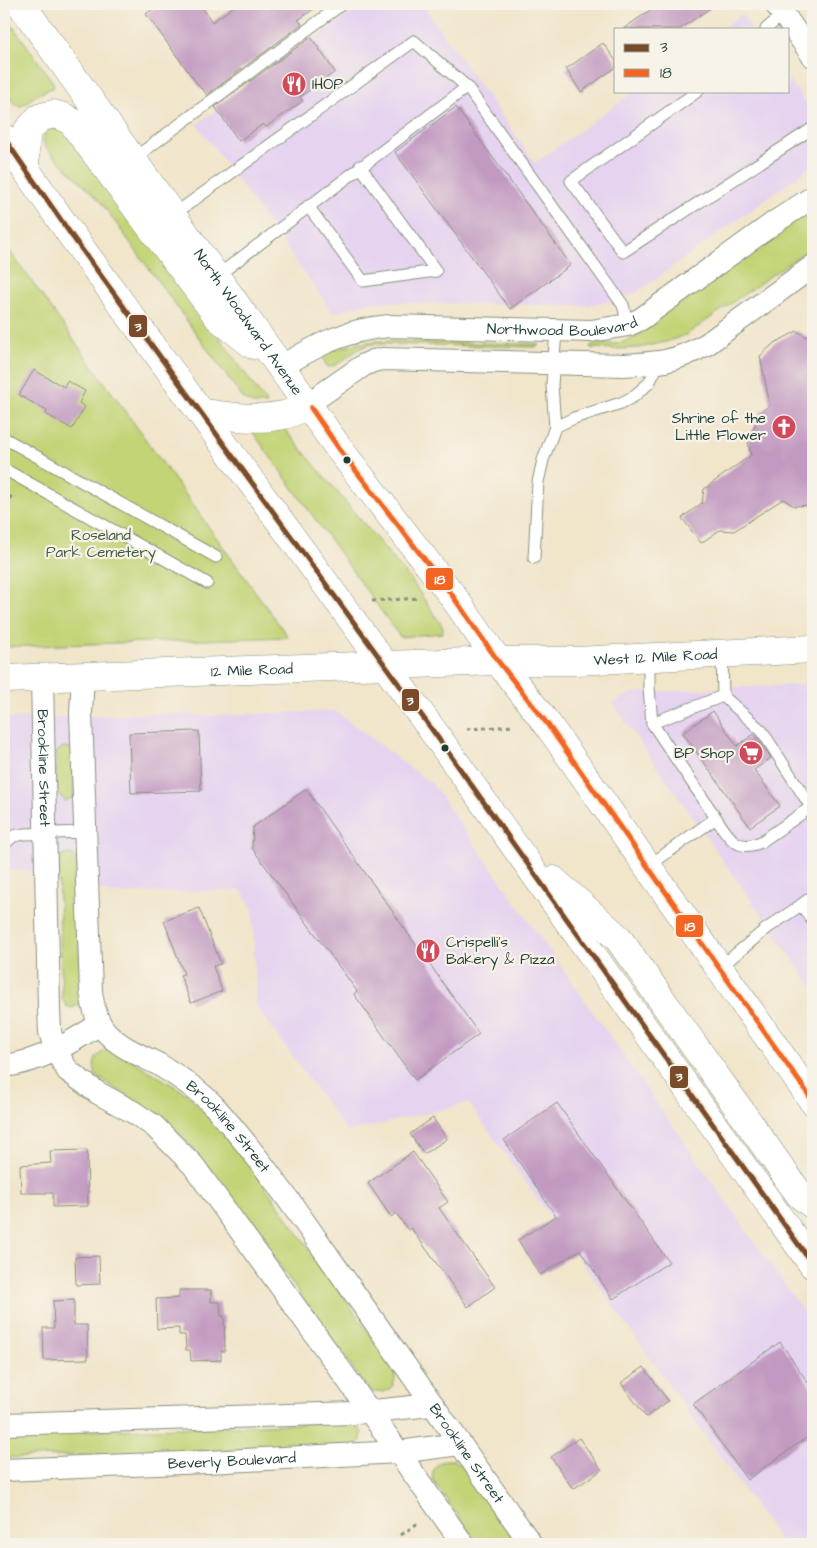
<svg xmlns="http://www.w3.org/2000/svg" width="817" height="1548" font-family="'Architects Daughter',sans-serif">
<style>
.built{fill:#e5d3f0}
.green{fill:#c3d477;stroke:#718856}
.building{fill:#c199c1}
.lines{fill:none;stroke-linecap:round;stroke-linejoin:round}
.lane-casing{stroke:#88917f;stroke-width:13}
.street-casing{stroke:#88917f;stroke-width:24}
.secondary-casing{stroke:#88917f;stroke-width:29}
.primary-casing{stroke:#88917f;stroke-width:29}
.path{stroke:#88917f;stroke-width:3;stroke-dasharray:4 4;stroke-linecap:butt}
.lane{stroke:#fff;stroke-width:11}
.street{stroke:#fff;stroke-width:22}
.secondary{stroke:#fff;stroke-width:28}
.primary{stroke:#fff;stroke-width:28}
.bus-1-casing{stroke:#f7f3e8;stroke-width:9}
.bus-2-casing{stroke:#f7f3e8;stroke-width:9}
.bus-1{stroke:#7a4b2a;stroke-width:5}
.bus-2{stroke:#f26522;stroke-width:5}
.bus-dot{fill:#1f3d34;stroke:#f7f3e8;stroke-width:2}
.labels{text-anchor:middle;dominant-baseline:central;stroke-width:4.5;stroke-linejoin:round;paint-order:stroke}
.poi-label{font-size:15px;fill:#1f3d34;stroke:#f7f3e8;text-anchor:start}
.street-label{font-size:15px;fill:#1f3d34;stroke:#f7f3e8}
.park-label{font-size:15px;fill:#405b41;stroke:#f7f3e8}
.line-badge{stroke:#f7f3e8;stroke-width:2}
.badge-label{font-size:14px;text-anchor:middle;font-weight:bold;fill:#fff}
</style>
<rect width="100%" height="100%" fill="#f7f3e8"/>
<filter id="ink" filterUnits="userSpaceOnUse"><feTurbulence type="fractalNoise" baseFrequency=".02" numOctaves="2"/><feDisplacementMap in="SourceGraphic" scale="10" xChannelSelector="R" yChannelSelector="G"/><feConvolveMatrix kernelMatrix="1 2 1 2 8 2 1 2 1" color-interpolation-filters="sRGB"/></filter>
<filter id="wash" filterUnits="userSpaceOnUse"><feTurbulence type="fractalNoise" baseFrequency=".0096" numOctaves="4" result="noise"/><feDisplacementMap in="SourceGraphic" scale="20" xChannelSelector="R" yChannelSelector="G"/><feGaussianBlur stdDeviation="1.12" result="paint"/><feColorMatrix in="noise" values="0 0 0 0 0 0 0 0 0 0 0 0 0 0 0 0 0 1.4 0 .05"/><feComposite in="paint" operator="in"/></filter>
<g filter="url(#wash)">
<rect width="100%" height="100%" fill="#f1e5ca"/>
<g class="built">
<path d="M363,4H422L535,163L635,91H788V78L813,112V165L636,293L621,300L583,306L371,302L333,313L197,124Z"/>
<path d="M742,14L752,29H722Z"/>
<path d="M813,684V988L626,723L613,703L632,693Z"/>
<path d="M335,711L433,785L813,1325V1544H782L469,1103L347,1132L256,1006L253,909L241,890L113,894L22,870L4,871V719L172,713L203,716Z"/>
</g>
<g class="green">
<path d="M4,14L53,82L54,87L36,95L22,106L15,105L4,90Z"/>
<path d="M50,128L70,129L267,404H252L242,397L100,201L45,147L43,137Z"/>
<path d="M813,206V246L686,335L669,341L639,348L617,349L591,348L590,346L593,344H614L627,341L637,336L665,312Z"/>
<path d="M4,243L288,637L4,647Z"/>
<path d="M373,341L535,344L539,345L535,347L373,344C354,346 343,366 328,367L325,363L323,356L331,349Z"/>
<path d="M282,426L411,580L441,624L443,628L442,633L400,637L254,434L253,430Z"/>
<path d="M65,747L73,749L74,797L65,801L57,793L56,754L61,748Z"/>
<path d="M69,854L73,855L77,860L81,998L78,1005L72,1008L66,1006L62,998L58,863L61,856Z"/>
<path d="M109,1049L115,1050L187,1094L236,1145L388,1360C391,1365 394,1370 395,1375C396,1392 380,1395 368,1390L218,1179L191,1146L158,1115L97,1077C91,1063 95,1054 109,1049Z"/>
<path d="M350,1422L356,1425L362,1432L361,1441L354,1446L4,1458V1434Z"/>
<path d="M446,1460H454L465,1468L518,1544H478L433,1481C431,1470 436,1463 446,1460Z"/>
</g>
<g id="blocks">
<g class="building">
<path d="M160,4H200L212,22L237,4H321L298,20L302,24L207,95L202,88L201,89L146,14Z"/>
<path d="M659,4H716L680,29H623Z"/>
<path d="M311,37L335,72L300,97L303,101L266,127L263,124L239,141L215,107Z"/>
<path d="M603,43L616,61V67L581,92L566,69Z"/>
<path d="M456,107L571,265L510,309L395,152Z"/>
<path d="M797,331L813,340V505L794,506L783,499L734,531L720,530L701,543L682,518L702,503L704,489L751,455L748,442L760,413L770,405L760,356L773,344Z"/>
<path d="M34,370L64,387L67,381L85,391L79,403L85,407L72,429L46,414L47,411L19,395Z"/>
<path d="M713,711L737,746L754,734L771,758L754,770L780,806L750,827L683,733Z"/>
<path d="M199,731L201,791L131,793L129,733Z"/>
<path d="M306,789L479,1034L415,1080L354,994L357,991L252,848L253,827Z"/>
<path d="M199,908L221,964L213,966L222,991L191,1003L180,975L184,974L164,921Z"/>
<path d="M557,1103L669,1262L613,1299L580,1250L540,1275L518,1240L556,1216L504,1140Z"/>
<path d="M433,1118L447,1139L424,1154L410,1134Z"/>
<path d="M87,1150L88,1206L53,1207V1193H21L20,1165L51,1163L50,1151Z"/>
<path d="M413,1152L448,1202L439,1208L495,1287L468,1307L411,1228L408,1230L396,1213L391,1217L368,1183Z"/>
<path d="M99,1256L100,1284L76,1285L75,1257Z"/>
<path d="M179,1290H211V1302H220L221,1316H224L225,1351H221V1360L191,1361L190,1350H186L185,1335H179V1328L157,1329L156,1299L179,1298Z"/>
<path d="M74,1300V1325H87L88,1359L44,1360L43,1328H54L53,1301Z"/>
<path d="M780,1342L813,1390V1433L747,1480L693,1404Z"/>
<path d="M644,1367L668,1401L646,1417L621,1383Z"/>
<path d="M579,1438L602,1470L573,1489L551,1457Z"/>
</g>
</g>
</g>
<g filter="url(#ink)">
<use href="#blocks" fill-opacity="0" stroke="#88917f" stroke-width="1"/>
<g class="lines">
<defs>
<g id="lane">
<path d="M766,29L783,14"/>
<path d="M698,91L571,181L623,252L813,128"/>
<path d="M133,159L342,4"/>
<path d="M308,206L363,281L436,271L360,166"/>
<path d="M173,215L414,41L467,87"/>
<path d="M217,276L467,87L623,305L628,325"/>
<path d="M555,427L574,418L621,403L633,397L649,383L659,363"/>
<path d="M4,438L216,557"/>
<path d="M4,469L207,583"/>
<path d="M534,558L538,482L543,460L555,427L552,385L556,331"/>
<path d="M652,723L723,696L722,654"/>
<path d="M716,818C728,836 736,853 761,842L811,807L762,731L723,696"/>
<path d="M4,844L14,836L24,834L85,832"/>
<path d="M647,867L716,818L652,723L649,688V657"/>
<path d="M801,905L813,896"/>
<path d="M719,968L766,929L801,905L813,921"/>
</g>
<g id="street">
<path d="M776,4L813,56"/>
<path id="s1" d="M280,367C318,345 344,330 389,326L591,331L628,325L641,319L656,308L775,222L813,197"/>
<path d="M308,404L364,365L373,361L382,359L624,365C660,363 675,362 707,344L813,266"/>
<path id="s2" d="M83,676L81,713L91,991C93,1006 96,1022 107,1033C121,1048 140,1055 158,1064C178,1076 199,1090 215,1107C266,1164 311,1232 355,1294C414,1378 472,1461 531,1544"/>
<path id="s3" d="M42,678L49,1009L50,1032L56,1051L68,1071L98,1093L133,1112L154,1126L193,1165L335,1362L463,1544"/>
<path d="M4,1066C40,1062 70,1043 100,1024"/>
<path d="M4,1424L354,1413L431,1405"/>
<path id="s4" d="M4,1470L207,1462L399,1452L459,1444"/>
</g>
<g id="secondary">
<path id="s5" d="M4,679L498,661H576L813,649"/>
</g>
<g id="primary">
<path id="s6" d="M21,4L340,450L452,595L498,661L548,725L813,1101"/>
<path d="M4,138L72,236L433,731L813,1265"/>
<path d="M25,168L26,133L39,118L53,114L64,117L72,122L219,318L253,345"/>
<path d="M203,413C230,416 256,421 284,415C292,414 300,408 308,404"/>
<path d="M553,880L618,938L800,1195L813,1205"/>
</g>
</defs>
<use href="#lane" class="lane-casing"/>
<use href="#street" class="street-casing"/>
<use href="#secondary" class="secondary-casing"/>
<use href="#primary" class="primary-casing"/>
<g class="path">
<path d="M4,505L13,494"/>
<path d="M811,505L813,556"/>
<path d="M372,601L420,598"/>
<path d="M467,729L514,726"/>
<path d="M401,1535L418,1523"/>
</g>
<use href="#lane" class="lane"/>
<use href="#street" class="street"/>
<use href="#secondary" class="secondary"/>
<use href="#primary" class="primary"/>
<defs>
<path id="bus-1" d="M4,138L72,236L433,731L813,1265"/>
<path id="bus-2" d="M311,408L340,450L452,595L498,661L548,725L813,1101"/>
</defs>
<use href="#bus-1" class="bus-1-casing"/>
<use href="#bus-2" class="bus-2-casing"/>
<use href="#bus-1" class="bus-1"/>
<use href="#bus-2" class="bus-2"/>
</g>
</g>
<defs>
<symbol id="restaurant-disc" viewBox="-11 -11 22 22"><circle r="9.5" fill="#d1495b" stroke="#f7f3e8"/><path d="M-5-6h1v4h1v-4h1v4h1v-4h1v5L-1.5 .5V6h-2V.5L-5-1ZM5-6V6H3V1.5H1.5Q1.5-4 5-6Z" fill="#fff"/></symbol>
<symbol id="church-disc" viewBox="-11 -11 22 22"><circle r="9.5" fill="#d1495b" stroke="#f7f3e8"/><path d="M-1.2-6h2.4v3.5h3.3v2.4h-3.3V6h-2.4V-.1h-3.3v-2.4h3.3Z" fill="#fff"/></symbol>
<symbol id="supermarket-disc" viewBox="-11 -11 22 22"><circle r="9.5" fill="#d1495b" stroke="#f7f3e8"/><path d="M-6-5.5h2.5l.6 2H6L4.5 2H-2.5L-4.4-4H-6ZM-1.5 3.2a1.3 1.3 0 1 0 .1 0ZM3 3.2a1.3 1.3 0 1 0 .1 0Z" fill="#fff"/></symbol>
</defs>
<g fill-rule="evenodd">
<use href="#restaurant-disc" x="280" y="70" width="28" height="28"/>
<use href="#church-disc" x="770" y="413" width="28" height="28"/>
<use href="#supermarket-disc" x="737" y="739" width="28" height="28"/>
<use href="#restaurant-disc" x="414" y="937" width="28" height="28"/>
</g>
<g class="bus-dot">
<circle cx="347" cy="460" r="4.5"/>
<circle cx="445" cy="748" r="4.5"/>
</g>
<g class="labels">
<g class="poi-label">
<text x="312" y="84">IHOP</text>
<text x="766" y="418" text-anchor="end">Shrine of the<tspan x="766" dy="17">Little Flower</tspan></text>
<text x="734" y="753" text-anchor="end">BP Shop</text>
<text x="446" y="942">Crispelli’s<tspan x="446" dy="17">Bakery &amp; Pizza</tspan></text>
</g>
<g class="street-label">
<text stroke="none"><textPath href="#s6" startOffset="391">North Woodward Avenue</textPath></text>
<text stroke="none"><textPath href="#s1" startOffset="291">Northwood Boulevard</textPath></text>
<text stroke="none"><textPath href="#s5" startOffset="652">West 12 Mile Road</textPath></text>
<text stroke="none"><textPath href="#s5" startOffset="248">12 Mile Road</textPath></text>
<text stroke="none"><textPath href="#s3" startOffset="90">Brookline Street</textPath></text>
<text stroke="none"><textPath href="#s2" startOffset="516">Brookline Street</textPath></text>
<text stroke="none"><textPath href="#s2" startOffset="921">Brookline Street</textPath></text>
<text stroke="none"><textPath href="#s4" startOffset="228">Beverly Boulevard</textPath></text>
</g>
<g class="park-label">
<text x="101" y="535">Roseland<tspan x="101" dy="17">Park Cemetery</tspan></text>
</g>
</g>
<g class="line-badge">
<rect x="128" y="314" width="20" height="24" rx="5" fill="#7a4b2a"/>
<rect x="425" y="567" width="29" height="24" rx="5" fill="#f26522"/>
<rect x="401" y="688" width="19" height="24" rx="5" fill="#7a4b2a"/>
<rect x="675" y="914" width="29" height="24" rx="5" fill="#f26522"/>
<rect x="669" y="1065" width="20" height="24" rx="5" fill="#7a4b2a"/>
</g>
<g class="badge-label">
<text x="138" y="331">3</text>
<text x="440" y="584">18</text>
<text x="410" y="705">3</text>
<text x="690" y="931">18</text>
<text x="679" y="1081">3</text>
</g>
<rect width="817" height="1548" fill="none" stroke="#f7f3e8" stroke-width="20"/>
<rect x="614" y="28" width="175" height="65" fill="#f7f3e8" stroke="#a1aaa0"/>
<rect x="624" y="44" width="25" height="8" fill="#7a4b2a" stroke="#a1aaa0"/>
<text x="660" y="52" font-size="15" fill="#1f3d34">3</text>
<rect x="624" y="69" width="25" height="8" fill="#f26522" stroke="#a1aaa0"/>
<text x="660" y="78" font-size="15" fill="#1f3d34">18</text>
</svg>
